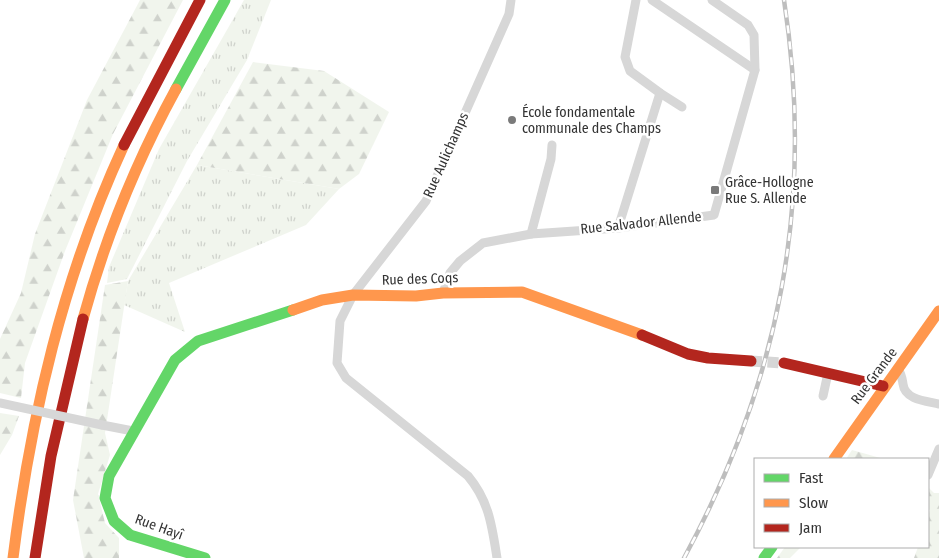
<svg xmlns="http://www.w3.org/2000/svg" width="939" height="558" font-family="'Fira Sans Condensed',sans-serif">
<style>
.grass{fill:url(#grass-tufts)}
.forest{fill:url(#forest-firs)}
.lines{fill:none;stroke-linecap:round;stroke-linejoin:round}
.secondary-tunnel{stroke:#d6d6d6;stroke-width:11;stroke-dasharray:11 5.5;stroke-linecap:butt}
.street{stroke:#d7d7d7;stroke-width:9}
.fast{stroke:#63d668;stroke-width:11}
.slow{stroke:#ff974d;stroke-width:11}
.jam{stroke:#b3261e;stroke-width:11}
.rail-casing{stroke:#bebebe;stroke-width:4.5}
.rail{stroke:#fff;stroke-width:2.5;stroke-dasharray:8;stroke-linecap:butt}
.street-bridge{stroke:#d7d7d7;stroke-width:9}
.poi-dot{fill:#7a7a7a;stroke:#fff;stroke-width:2}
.labels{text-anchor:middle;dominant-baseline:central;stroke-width:5;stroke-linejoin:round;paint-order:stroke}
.poi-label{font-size:14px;fill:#333;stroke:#fff;text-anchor:start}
.street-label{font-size:14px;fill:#333;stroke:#fff}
</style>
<defs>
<pattern id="grass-tufts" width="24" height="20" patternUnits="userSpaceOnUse" patternTransform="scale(1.25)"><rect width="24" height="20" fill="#f1f5ed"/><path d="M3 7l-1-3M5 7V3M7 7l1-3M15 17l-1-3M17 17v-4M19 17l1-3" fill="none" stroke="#cfd2cc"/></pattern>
<pattern id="forest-firs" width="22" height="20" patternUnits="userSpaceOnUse" patternTransform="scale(1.25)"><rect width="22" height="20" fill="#f1f5ed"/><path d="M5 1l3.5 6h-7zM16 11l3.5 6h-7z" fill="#cfd2cc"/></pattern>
</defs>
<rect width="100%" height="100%" fill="#fff"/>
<g class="grass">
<path d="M244,0H271L247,60L187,161L127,279L107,283L109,267L159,149Z"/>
<path d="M197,165L339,189L306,225L169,283L185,332L124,305L128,281Z"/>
</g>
<g class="forest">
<path d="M140,0H183L113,134L65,251L25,363L21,398L0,393V339L21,293L35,234L87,100Z"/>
<path d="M253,62L324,71L389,112L359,174L339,189L197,165Z"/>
<path d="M128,281L105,433L110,455L98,494L105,523L119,538V558H84L73,500L105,285Z"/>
<path d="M0,413L19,416L12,435L0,455Z"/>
<path d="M852,450L884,459H846Z"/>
<path d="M928,487L934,493H939V558H914L918,547H928V517L930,510L928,509Z"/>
<path d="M785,547H801L790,558H777Z"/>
</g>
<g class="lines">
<path class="secondary-tunnel" d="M751,361L784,363"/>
<g class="street">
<path d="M652,0L755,70"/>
<path d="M660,93L682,107"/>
<path d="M618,228L660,93L630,71L625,57L636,0"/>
<path d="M531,234L551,159L552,145"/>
<path d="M443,293L450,273L460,261L483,243L531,234L618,228L714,215L755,70L754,35L748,25L712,0"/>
<path d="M898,369C902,375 902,378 903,384C905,400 926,401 939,404"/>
<path d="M823,396L828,373"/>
<path d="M102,425L133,431"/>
<path d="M928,475L939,449"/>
<path d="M497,558C492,526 489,501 468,476L346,378L337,363L340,321L353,295L426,201L509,14L511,0"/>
</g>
<g class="fast">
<path d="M176,89L225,0"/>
<path d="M205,558L130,535L114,521L105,498L109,476L175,360L198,341L293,310"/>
<path d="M764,558L772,547"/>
</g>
<g class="slow">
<path d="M293,310L322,300L353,295L416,296L443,293L522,292L642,335"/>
<path d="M83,319C105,239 136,162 176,89"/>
<path d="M834,459L939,311"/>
<path d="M13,558C31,415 63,277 124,145"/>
</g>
<g class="jam">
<path d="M124,145L200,0"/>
<path d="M642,335L688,354L708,358L751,361"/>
<path d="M784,363L883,386"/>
<path d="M35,558L51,456L83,319"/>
</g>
<defs>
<path id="rail" d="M684,558C780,381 815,200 784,0"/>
</defs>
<use href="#rail" class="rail-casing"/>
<use href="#rail" class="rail"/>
<path class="street-bridge" d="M0,403L102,425"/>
</g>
<g class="poi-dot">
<circle cx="512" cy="120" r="5"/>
<rect x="710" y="185" width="10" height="10" rx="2.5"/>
</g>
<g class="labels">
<g class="poi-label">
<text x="522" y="112">École fondamentale<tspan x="522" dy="16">communale des Champs</tspan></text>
<text x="725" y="182">Grâce-Hollogne<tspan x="725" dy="16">Rue S. Allende</tspan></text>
</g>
<g class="street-label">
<text transform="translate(446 155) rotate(-66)">Rue Aulichamps</text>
<text transform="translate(641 223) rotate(-6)">Rue Salvador Allende</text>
<text transform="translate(420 279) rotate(-2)">Rue des Coqs</text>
<text transform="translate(874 376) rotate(-53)">Rue Grande</text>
<text transform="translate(159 527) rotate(20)">Rue Hayî</text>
</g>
</g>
<rect x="754" y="458" width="175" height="90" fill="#ffffff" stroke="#adadad"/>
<rect x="764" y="474" width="25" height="8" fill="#63d668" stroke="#adadad"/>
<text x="799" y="483" font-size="15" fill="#333333">Fast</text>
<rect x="764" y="499" width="25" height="8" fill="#ff974d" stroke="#adadad"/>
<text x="799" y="508" font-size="15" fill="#333333">Slow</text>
<rect x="764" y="524" width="25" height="8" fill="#b3261e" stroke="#adadad"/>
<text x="799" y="533" font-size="15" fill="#333333">Jam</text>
</svg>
